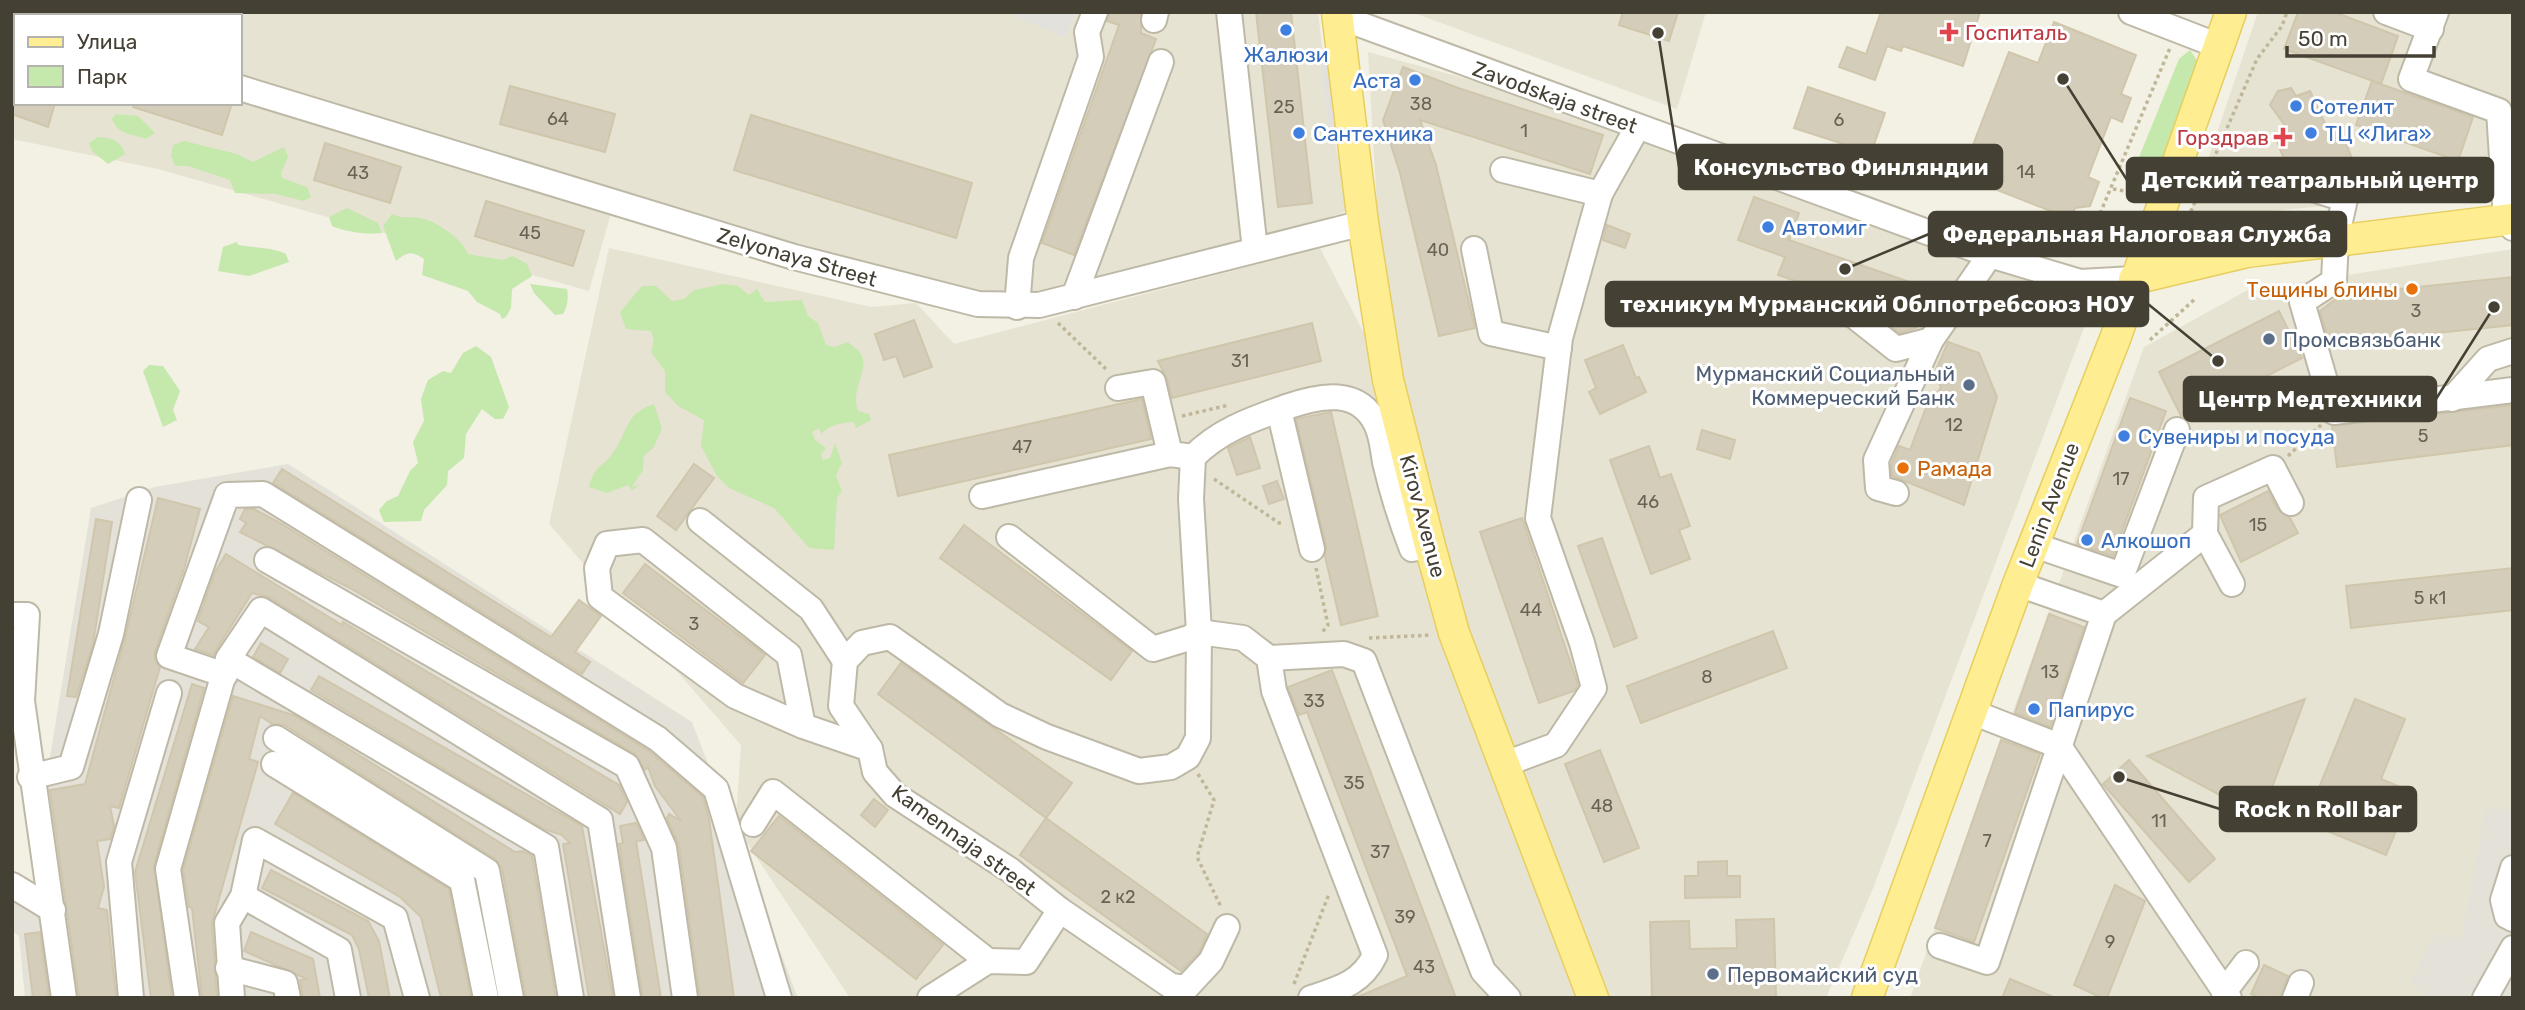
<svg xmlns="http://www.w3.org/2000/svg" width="2525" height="1010" font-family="Rubik,sans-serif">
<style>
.residential{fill:#e7e3d2;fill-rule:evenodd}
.industrial{fill:#e4e1d9}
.green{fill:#c5e8ac}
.parking{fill:#e3e1dd}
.building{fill:#d4cdb9;stroke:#cfc6ac;stroke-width:2}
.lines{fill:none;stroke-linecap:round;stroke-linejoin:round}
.minor-casing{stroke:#beb9a7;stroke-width:28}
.major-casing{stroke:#e6ce5f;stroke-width:33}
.path{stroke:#c0b798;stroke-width:3.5;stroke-dasharray:3.5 3.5;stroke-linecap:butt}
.minor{stroke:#fff;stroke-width:24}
.major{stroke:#ffed91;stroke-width:30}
.shop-dot{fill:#3f7fe0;stroke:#fff;stroke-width:2.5}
.health-dot{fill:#e0444e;stroke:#fff;stroke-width:2.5}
.food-dot{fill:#e8710a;stroke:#fff;stroke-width:2.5}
.service-dot{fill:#5c6f8a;stroke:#fff;stroke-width:2.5}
.labels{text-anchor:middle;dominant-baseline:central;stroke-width:6;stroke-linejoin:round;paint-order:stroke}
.number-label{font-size:18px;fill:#696355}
.health-label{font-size:21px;fill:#be3a42;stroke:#fff;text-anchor:start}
.shop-label{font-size:21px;fill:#366cbe;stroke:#fff;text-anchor:start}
.street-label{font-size:21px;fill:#454034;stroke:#fff}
.food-label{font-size:21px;fill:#c56008;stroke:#fff;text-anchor:end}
.service-label{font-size:21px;fill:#4e5e75;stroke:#fff;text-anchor:start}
.leader{fill:none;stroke:#454034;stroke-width:2.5}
.callout-dot{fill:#454034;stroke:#fff;stroke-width:2.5}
.callout{fill:#454034;stroke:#454034;stroke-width:2.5}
.callout-label{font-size:23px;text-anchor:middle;font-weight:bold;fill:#fff}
</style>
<rect width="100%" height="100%" fill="#f3f0e4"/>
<g class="residential">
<path d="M12,12H1318L1332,128L1349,210L1287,233L1066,289L959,299L890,282L769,235L615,199L589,291L158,169L12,139ZM16,16H240V103H16Z"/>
<path d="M1411,12H1706L1677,109Z"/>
<path d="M2258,12H2513V181L2374,202L2188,218Z"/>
<path d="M1368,52L1482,83L1702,156L1909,235L2096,296L1872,891L1826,998H850L739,831L736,818L741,745L549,524L609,248L871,307L916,303L954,344L1320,248L1387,378Z"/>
<path d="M2513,249V969L2485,998H1910L2144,347L2246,291Z"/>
</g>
<g class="industrial">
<path d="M288,464L692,722L798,998H25L19,936L12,931V895L46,914L45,787L91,508L155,487Z"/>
<path d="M2486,808L2513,810V998H2429L2410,984L2434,934L2461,938Z"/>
</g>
<g class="green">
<path d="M2190,50L2198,62L2154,180L2140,185L2133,172L2179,59Z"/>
<path d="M116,114L138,116L155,133L146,139C131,133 119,136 112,119Z"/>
<path d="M98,137C112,138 120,140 125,154L108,164L92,151L89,143Z"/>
<path d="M184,141L237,154L253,162L284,147L288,157L281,173L282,178L307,187L311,197L304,201L275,194L235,193L230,180L188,166H175L171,156L173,145Z"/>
<path d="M347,208L378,223L382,233C366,235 347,232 332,226L329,217Z"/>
<path d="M392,214C403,219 408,216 419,218C436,220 462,239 468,254L502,260L513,256L527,264L532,276L512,289L511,308L506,317L502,319L500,314L477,302L468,291L422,275L424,259C412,251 408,251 396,261L383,226Z"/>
<path d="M237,242L238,245C254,248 271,247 286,254L289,262L249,276L218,271L223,247Z"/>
<path d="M530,284L567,289C569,296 567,309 563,314L555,315L534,293Z"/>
<path d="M724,284L738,286L749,295L757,289L765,302L802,300L808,316L818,323L826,345L835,347L848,342C852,346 858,349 861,354C870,370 850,388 858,411L869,414L871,420L856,428L854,422C841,423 829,425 821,434L819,428L812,432L815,440L826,448L821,454L823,460L830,458L835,443L842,463L836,475L842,491L837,498L834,550L809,548L774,508L729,488L717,476L701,446L704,420L678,406L665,392V371L651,352L654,340L651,331L626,329L620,312L642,286H656L672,301L684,299L694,290Z"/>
<path d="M476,346L491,357L509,407L503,419H495L482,409L466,434L464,458L448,471L447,485L424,510L421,521L384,522L379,510L387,501L398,496L410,471L418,463L413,442L424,421L421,399L428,380L443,371L451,373L463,353Z"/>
<path d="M149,365L163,366L180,391L173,410L177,420L163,427L143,371Z"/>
<path d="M654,404L662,428L654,447L644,456L643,470L632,487L641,484L632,490L628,485L607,493L589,487C596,462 600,471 613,453C628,432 624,414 654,404Z"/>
</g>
<g class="parking">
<path d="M1005,12H1076L1065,37Z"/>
<path d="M1333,38L1346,142L1329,131L1320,54Z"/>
</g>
<g class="building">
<path d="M1110,12H1141V33L1156,39L1074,255L1042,243L1119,25L1107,21Z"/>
<path d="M1256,12H1291L1312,203L1278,207Z"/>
<path d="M1623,12H1678L1669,41L1619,25Z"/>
<path d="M1881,12H1980L1963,66L1903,46L1901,51L1887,46L1875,80L1839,67L1847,47L1866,54Z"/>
<path d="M2298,12H2334L2398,36L2381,84L2284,49Z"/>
<path d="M2054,22L2136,55L2121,94L2131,98L2122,122L2111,117L2088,177L2099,182L2090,206L2075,208L2071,219L1961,176L2009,52L2038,63Z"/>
<path d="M1403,67L1458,88L1603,135L1590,174L1420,120L1436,165L1475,328L1439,336L1400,173L1383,120Z"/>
<path d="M2372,81L2473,117L2458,161L2356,125Z"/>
<path d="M510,86L615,114L605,152L500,124Z"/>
<path d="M1808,87L1885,113L1871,153L1794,128Z"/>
<path d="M2291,88L2296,96L2310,91L2326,126L2338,124L2358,173L2345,178L2330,177L2283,157L2277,141L2286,127L2270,105L2278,91Z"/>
<path d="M12,103H55L48,127L12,114Z"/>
<path d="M134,103H232L222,135L133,107Z"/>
<path d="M751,115L972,183L956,238L734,170Z"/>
<path d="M325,143L401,167L390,203L314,180Z"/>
<path d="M1754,197L1799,213L1789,240L1930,289L1916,328L1899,333L1882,319L1884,312L1851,296L1843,297L1778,275L1785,257L1738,240Z"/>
<path d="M486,201L584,231L573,266L475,236Z"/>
<path d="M1607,225L1630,234L1625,248L1603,240Z"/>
<path d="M2513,277V325L2330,344L2320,311L2341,295Z"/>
<path d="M2279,311L2302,358L2185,418L2181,416L2159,372Z"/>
<path d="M914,320L932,367L904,377L896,356L884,360L875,334Z"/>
<path d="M1312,323L1321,361L1172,398L1167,379L1158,361Z"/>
<path d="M1948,342L1979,353L1997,397L1964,505L1892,476L1891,465L1899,446L1910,450L1927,405L1941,388L1935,372Z"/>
<path d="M1623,345L1636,378L1639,377L1646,392L1600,414L1589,392L1596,388L1585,360Z"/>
<path d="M2130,398L2166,411L2113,556L2077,544Z"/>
<path d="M1142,399L1151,439L898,496L889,455Z"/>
<path d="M2513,405V445L2337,467L2332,426Z"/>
<path d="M1331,412L1378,616L1341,625L1325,556L1326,546L1296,419Z"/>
<path d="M1702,430L1735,440L1730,459L1697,449Z"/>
<path d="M1250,437L1260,468L1237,475L1228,448Z"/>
<path d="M1649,446L1660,478L1671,474L1690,526L1679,530L1690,559L1651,574L1610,460Z"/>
<path d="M694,464L714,478L676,530L657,516Z"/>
<path d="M282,469L551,637L579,600L601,616L575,652L590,662L582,674L273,483Z"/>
<path d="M1277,481L1284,499L1269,504L1263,486Z"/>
<path d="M2268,491L2278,510L2290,518L2298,533L2241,562L2220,515Z"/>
<path d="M158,498L200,509L184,569L155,651V659L160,667L119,808L110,806L114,826L110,839L97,841L104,887L98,908L107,910L116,998H79L50,790L85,784L125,638Z"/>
<path d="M245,509H254L282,524L649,751L703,797L709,819L734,998H700L679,846L667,818L669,814L681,821L655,786L648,767L645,770L635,754L348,587L240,532L246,523L240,519Z"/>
<path d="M1522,518L1578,685L1574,691L1539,703L1480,532Z"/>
<path d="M96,519L112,522L93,644L76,697L67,696Z"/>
<path d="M964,525L1132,651L1111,680L940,558Z"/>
<path d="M1602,538L1637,638L1614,647L1578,546Z"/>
<path d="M226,554L342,625L343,622L619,785L627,802L620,814L268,597L252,593L213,655L195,649L209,627L198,621L215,572Z"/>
<path d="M645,564L765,655L743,683L623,593Z"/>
<path d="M2513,568V610L2351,628L2346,586Z"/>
<path d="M2049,614L2084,627L2050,727L2015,713Z"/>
<path d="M1773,631L1787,668L1641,723L1627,686Z"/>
<path d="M261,643L288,659L280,673L253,657Z"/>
<path d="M901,663L1072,783L1046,818L878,694Z"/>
<path d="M1332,670L1436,945L1456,998H1355L1407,976L1307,712L1299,715L1288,687Z"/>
<path d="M319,676L582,826L613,998H589L563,844L570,843L562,835L544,829L311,690Z"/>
<path d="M192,684L204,688L154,865L172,998H151L135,872Z"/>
<path d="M233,696L296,716L515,852L523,851L532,856L556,998H526L502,868L495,859L284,725L272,724L260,716L249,759L258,762L212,923L217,998H202L192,908L189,907L183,870Z"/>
<path d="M2305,699L2261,817L2147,756Z"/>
<path d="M2355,699L2405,719L2381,779L2412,792L2386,855L2305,822Z"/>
<path d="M2001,740L2040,754L1974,942L1935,928Z"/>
<path d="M1600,750L1639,848L1604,862L1565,764Z"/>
<path d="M2129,760L2215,859L2189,882L2103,784Z"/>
<path d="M293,793L449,889L471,998H441L421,917L400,897L275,824Z"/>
<path d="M874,799L888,810L875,827L861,815Z"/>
<path d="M779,816L943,945L916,979L751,851Z"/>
<path d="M1046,818L1207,934L1199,953L1181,971L1020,855Z"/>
<path d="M636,823L644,840L636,841L661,998H643L619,844L623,843L620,826Z"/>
<path d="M1727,861V876H1740V897L1685,898V876H1698V862Z"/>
<path d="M271,870L368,921L379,941L390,998H369L359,949L352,935L262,888Z"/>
<path d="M2115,885L2145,901L2107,998H2102L2074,985Z"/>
<path d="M1774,919L1776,998H1652L1650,922L1689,921L1690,949L1737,948L1736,920Z"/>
<path d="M40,932L49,998H33L25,934Z"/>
<path d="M251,932L313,959L320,998H303L300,980L307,979L244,951Z"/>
<path d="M2264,965L2288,976L2280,998H2259L2251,994Z"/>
<path d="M2010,979L2056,998H2002Z"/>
</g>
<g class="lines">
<defs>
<g id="minor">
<path d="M1229,12L1255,250"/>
<path d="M2131,12L2219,46"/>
<path d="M2386,12L2431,29"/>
<path d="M2436,12L2411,79L2499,111L2506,220L2513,228"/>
<path d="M1337,16L1990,255L2080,282L2134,279"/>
<path d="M1154,20L1156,12"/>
<path d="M12,52L16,53"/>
<path d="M240,88L794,257L978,304L1039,305L1363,223"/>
<path d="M1503,170L1600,194"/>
<path d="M2293,183L2345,199L2336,239L2334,281L2302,302L2334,412L2513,390"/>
<path d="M1474,249L1491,333L1559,348"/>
<path d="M1074,297L1161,62"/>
<path d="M1017,307L1021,258L1091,57L1087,32L1095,12"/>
<path d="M1848,311L1896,349L1931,340L1876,460L1878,488L1896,493"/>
<path d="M1931,340L1990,255"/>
<path d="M1118,388L1153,382L1170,454"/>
<path d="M2452,399L2488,359L2513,351"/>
<path d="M1279,410L1312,549"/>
<path d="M982,496L1170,454L1193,457"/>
<path d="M700,521L811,609L845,661"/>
<path d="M1009,537L1153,649L1189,638L1199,632L1243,638L1269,658L1274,691L1375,955C1362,983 1339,989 1311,998"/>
<path d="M2034,545L2122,575L2177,430"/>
<path d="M267,560L627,766L664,848L685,998"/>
<path d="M2018,584L2104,614"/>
<path d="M2232,584L2205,534L2206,498L2273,468L2291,503"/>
<path d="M12,615H27L22,701L64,998"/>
<path d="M1269,658L1344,654L1364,661L1483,971L1508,998"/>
<path d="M228,659L546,847L571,998"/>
<path d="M225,675L169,656L227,495L263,494L658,739L716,789L779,998"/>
<path d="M1972,712L2059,746L2229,998"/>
<path d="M803,726L735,696L600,597L597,568L607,544L643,540L789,655L803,726L870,749"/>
<path d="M276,738L487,871L511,998"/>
<path d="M274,764L462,880L486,998"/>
<path d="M1505,764L1556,745L1594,688L1582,643L1538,518L1560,338L1600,194L1637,128"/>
<path d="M30,777L71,767L111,634L139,500"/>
<path d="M753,824L773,792L988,961"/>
<path d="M2513,868L2503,900L2507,916L2513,919"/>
<path d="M12,885L53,910"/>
<path d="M243,896L339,950L348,998"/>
<path d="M1227,927L1211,961L1186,988L1171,986L1060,910L1010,870L895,795L875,772L870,749L841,706L845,661L862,643L890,637L1000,715L1047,737L1139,771L1171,767L1188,757L1198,738L1199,632L1191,499L1193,457C1220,430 1250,420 1286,407C1320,395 1360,387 1377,426C1382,437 1383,451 1385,462C1392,492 1401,521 1412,549L1430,546"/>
<path d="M1940,946L1987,962L2104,614L2205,534"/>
<path d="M228,968L285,983L288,998"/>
<path d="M2224,992L2246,963"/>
<path d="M131,998L119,862L169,693"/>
<path d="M187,998L168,869L228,659L261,610L600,820L628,998"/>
<path d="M232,998L227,923L243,896L255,840L395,918L417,998"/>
<path d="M930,998L988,961L1026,962L1060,910"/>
<path d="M2295,998L2301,983"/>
<path d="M2485,998L2513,948"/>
</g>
<g id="major">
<path d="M1337,12L1363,223L1388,380L1430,546L1454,633L1593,998"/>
<path d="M2134,279L2247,252L2513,219"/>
<path d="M1867,998L2018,584L2115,339L2231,12"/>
</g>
</defs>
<use href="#minor" class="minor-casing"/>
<use href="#major" class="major-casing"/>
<g class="path">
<path d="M2113,189L2142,194"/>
<path d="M2188,218L2257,59L2282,26L2287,12"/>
<path d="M2090,254L2096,223L2170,48"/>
<path d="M1058,323L1108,371"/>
<path d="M2150,340L2196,298"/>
<path d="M1182,416L1229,405"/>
<path d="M2288,456L2321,425"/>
<path d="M1214,479L1279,523L1283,522"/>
<path d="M1316,568L1328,625L1321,634"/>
<path d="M1369,638L1431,635"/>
<path d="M1198,774L1214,800L1197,857L1221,907"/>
<path d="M1294,984L1329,894"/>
</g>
<use href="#minor" class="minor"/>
<use href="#major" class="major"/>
</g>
<g class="shop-dot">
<circle cx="1286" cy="30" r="7"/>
<circle cx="1415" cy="80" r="7"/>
<circle cx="2296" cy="106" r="7"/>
<circle cx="1299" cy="133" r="7"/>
<circle cx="2311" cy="133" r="7"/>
<circle cx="1768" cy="227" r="7"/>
<circle cx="2124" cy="436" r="7"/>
<circle cx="2087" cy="540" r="7"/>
<circle cx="2034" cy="709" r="7"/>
</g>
<g class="health-dot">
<path d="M1945.5 21.5h7v7h7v7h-7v7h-7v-7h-7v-7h7z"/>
<path d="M2279.5 126.5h7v7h7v7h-7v7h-7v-7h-7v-7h7z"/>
</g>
<g class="food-dot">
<circle cx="2412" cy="289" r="7"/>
<circle cx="1903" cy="468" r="7"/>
</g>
<g class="service-dot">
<circle cx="2269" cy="339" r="7"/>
<circle cx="1969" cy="385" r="7"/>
<circle cx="1713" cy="974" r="7"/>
</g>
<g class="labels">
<g class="number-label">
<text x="1421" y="104">38</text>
<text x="1284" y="107">25</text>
<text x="558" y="119">64</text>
<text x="1839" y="120">6</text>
<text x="1524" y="131">1</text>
<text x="2026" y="172">14</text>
<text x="358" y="173">43</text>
<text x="530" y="233">45</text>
<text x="1438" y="250">40</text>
<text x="2416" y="311">3</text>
<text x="1240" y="361">31</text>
<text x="1954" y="425">12</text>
<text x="2423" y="436">5</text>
<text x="1022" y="447">47</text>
<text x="2121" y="479">17</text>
<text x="1648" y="502">46</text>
<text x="2258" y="525">15</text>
<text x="2430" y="598">5 к1</text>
<text x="1531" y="610">44</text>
<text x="694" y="624">3</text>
<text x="2050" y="672">13</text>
<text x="1707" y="677">8</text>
<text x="1314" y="701">33</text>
<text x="1354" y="783">35</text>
<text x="1602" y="806">48</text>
<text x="2159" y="821">11</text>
<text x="1987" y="841">7</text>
<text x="1380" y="852">37</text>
<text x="1118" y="897">2 к2</text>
<text x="1405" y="917">39</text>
<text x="2110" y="942">9</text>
<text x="1424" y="967">43</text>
</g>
<g class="health-label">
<text x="1965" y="32">Госпиталь</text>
<text x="2269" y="137" text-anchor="end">Горздрав</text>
</g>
<g class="shop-label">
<text x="1286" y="54" text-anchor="middle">Жалюзи</text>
<text x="1401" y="80" text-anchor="end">Аста</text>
<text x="2310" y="106">Сотелит</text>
<text x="1313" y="133">Сантехника</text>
<text x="2325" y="133">ТЦ «Лига»</text>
<text x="1782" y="227">Автомиг</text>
<text x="2138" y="436">Сувениры и посуда</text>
<text x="2101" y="540">Алкошоп</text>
<text x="2048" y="709">Папирус</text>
</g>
<g class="street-label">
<text transform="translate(1555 97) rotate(20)">Zavodskaja street</text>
<text transform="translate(797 257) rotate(16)">Zelyonaya Street</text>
<text transform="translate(2049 505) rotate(-69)">Lenin Avenue</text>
<text transform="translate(1423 516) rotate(75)">Kirov Avenue</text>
<text transform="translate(964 840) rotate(36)">Kamennaja street</text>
</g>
<g class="food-label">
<text x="2398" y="289">Тещины блины</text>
<text x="1917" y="468" text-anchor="start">Рамада</text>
</g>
<g class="service-label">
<text x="2283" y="339">Промсвязьбанк</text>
<text x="1955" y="373" text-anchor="end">Мурманский Социальный<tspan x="1955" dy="24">Коммерческий Банк</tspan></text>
<text x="1727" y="974">Первомайский суд</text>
</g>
</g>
<path class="leader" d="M1658 33L1679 167M2063 79L2127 180M1845 269L1929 234M2218 361L2148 304M2494 307L2436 399M2119 777L2220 809"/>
<g class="callout-dot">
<circle cx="1658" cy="33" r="7"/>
<circle cx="2063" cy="79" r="7"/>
<circle cx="1845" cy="269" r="7"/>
<circle cx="2218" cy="361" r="7"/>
<circle cx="2494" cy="307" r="7"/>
<circle cx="2119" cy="777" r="7"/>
</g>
<g class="callout">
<rect x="1679" y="145" width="323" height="44" rx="7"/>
<rect x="2127" y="158" width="366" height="44" rx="7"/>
<rect x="1929" y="212" width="417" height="44" rx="7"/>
<rect x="1606" y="282" width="542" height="44" rx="7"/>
<rect x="2184" y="377" width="252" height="44" rx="7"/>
<rect x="2220" y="787" width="196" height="44" rx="7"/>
</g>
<g class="callout-label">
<text x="1841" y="175">Консульство Финляндии</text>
<text x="2310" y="188">Детский театральный центр</text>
<text x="2137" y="242">Федеральная Налоговая Служба</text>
<text x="1877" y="312">техникум Мурманский Облпотребсоюз НОУ</text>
<text x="2310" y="407">Центр Медтехники</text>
<text x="2318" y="817">Rock n Roll bar</text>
</g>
<rect width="2525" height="1010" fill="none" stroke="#454034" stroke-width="28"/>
<rect x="14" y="14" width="228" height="91" fill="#ffffff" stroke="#b5b3ae" stroke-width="2"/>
<rect x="28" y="37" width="35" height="10" fill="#ffed91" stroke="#b5b3ae" stroke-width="2"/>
<text x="77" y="49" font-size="21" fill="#454034">Улица</text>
<rect x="28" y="66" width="35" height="21" fill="#c5e8ac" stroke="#b5b3ae" stroke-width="2"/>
<text x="77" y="84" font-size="21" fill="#454034">Парк</text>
<path d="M2287 46v10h147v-10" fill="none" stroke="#454034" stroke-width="3.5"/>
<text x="2298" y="46" font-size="21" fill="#454034" stroke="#ffffff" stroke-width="5" paint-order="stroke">50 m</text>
</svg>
